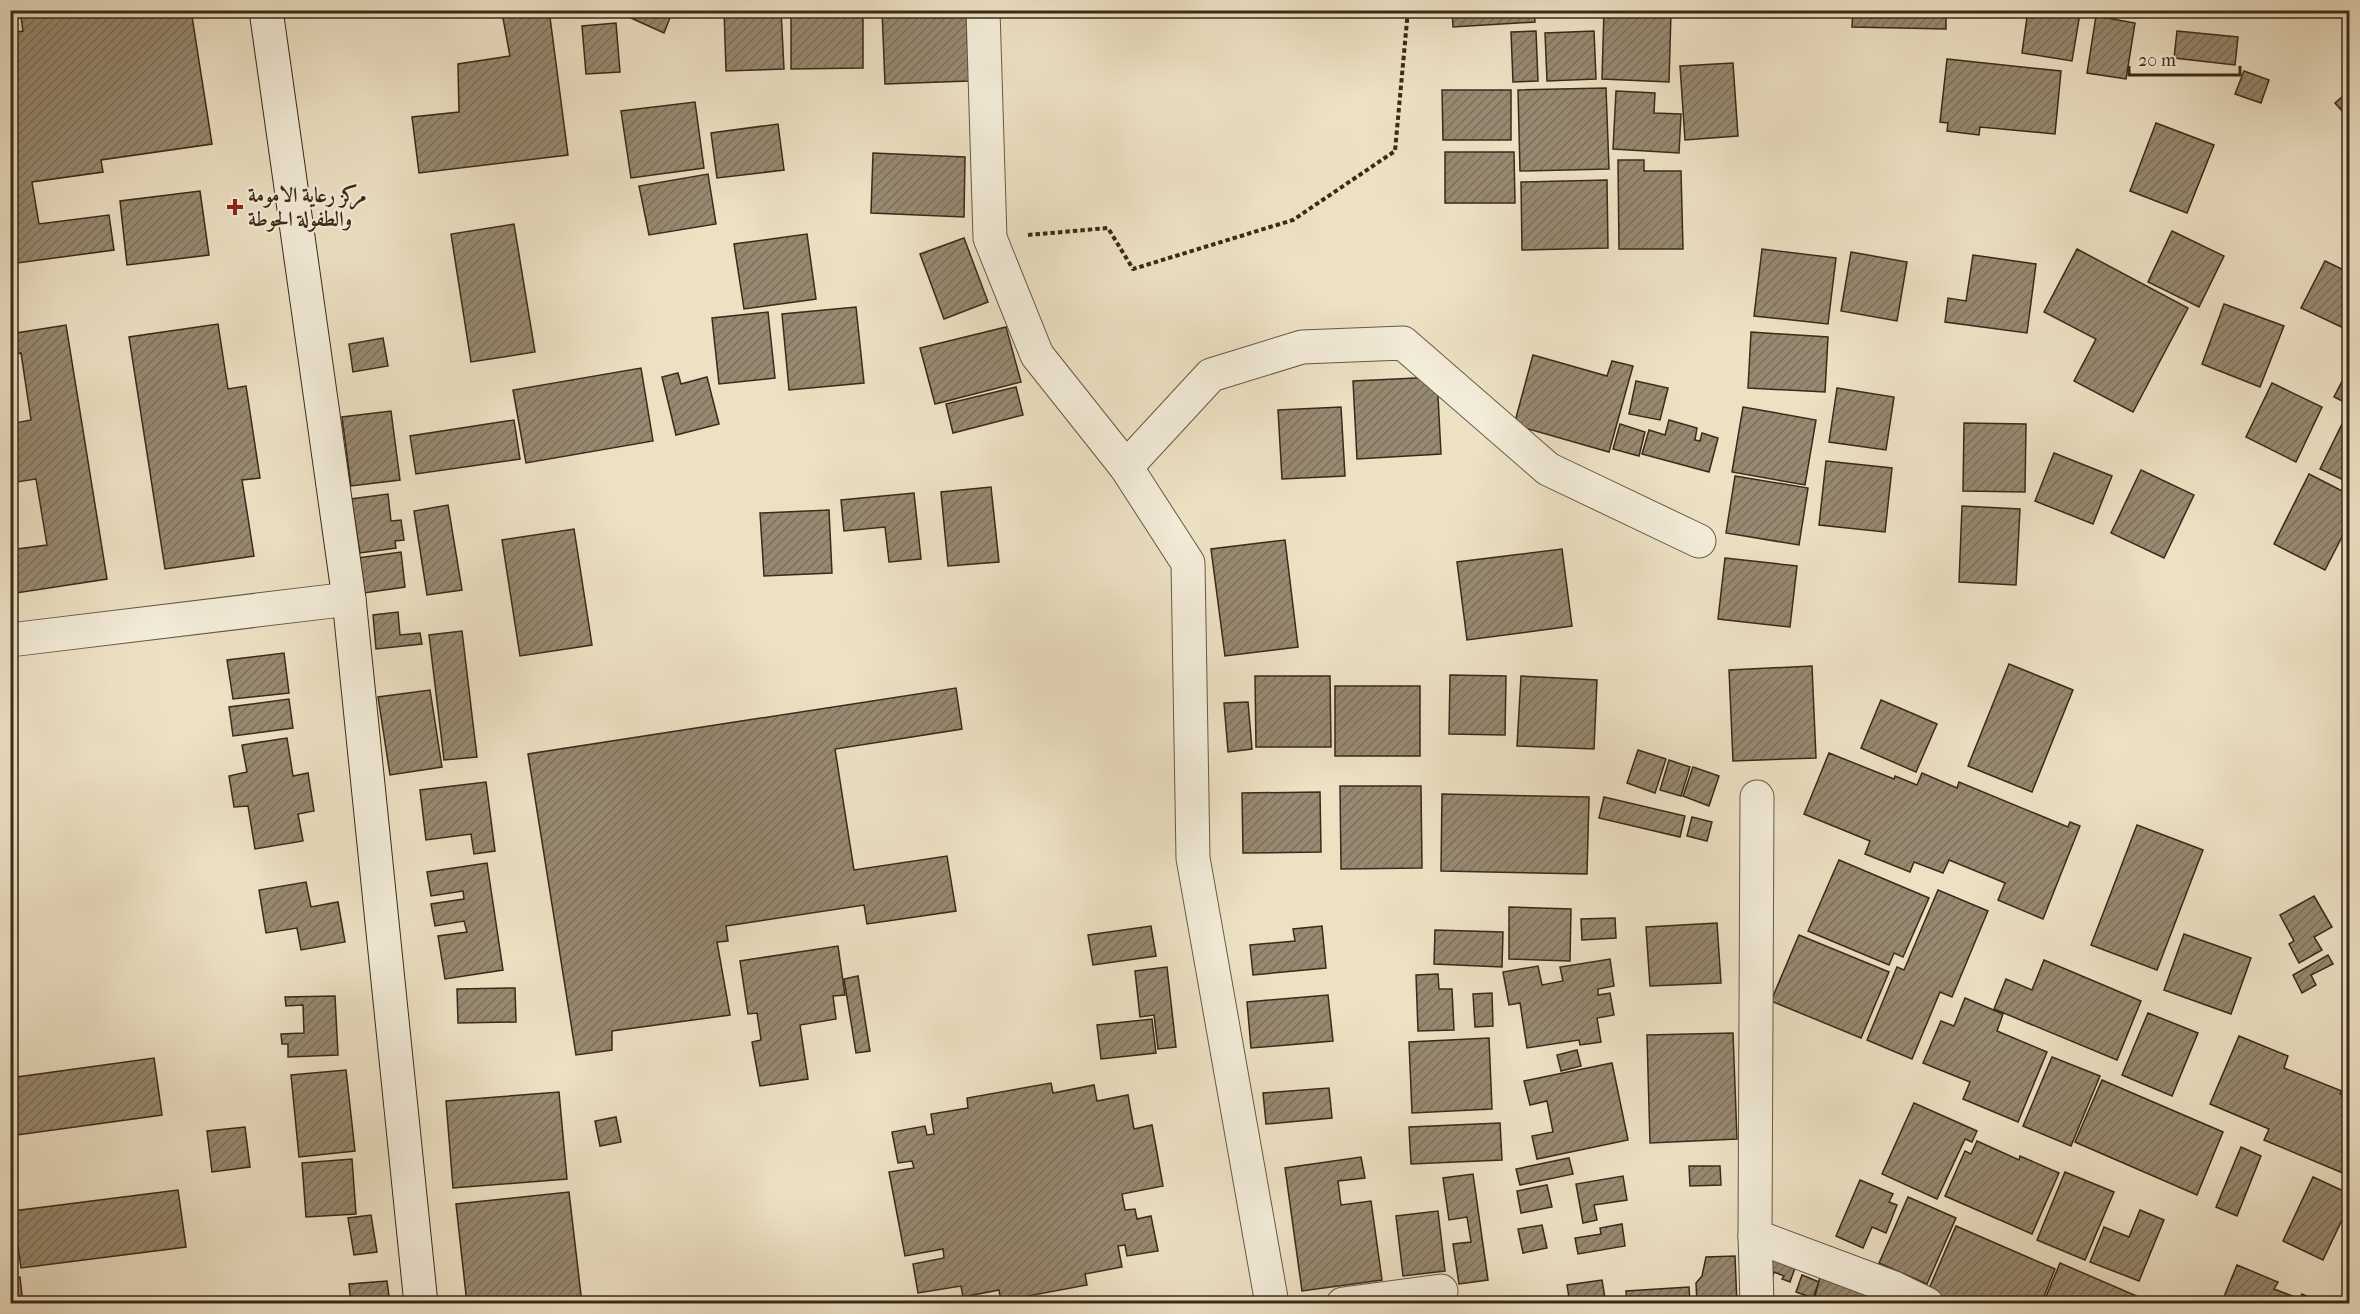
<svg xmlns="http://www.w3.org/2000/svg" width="2360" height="1314" font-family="'IM FELL French Canon',Amiri,serif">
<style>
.building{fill:url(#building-hatch);stroke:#3a2a18;stroke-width:1.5}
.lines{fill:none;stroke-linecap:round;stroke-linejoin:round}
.minor-casing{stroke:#675843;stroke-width:35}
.secondary-casing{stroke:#3a2a18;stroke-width:35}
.path{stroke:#3a2a18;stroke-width:4;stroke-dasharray:4.5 3;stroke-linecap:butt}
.minor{stroke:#f3ecd9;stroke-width:33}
.secondary{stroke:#f3ecd9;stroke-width:33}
.poi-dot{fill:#8f2418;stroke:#f3ecd9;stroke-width:2}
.labels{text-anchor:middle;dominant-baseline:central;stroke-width:4.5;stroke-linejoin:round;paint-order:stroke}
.poi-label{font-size:21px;font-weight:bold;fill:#3a2a18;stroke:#f3ecd9;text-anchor:start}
</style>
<defs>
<pattern id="building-hatch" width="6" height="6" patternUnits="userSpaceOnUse" patternTransform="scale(1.5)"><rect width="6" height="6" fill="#978971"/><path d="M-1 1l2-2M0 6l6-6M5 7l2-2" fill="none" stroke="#7c705c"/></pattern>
</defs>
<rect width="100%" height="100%" fill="#ede1c4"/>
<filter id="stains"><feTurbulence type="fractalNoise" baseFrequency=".00333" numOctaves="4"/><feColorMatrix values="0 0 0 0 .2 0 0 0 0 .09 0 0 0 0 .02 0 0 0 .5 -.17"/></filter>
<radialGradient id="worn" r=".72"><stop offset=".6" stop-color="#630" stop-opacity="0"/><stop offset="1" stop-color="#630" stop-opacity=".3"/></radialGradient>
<g class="building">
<path d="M20,10H136V16L191,10L212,144L101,160L103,172L32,182L39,224L109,215L114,250L10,264V33L23,31Z"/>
<path d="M528,10H549L568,155L419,173L412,117L459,112L458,64L510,56L502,13Z"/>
<path d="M634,10H673L664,33L631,18Z"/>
<path d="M724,10H781L784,69L726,71Z"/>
<path d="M882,10H966L969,81L885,84Z"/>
<path d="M1452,10H1534L1535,22L1453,27Z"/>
<path d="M1604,10L1671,13L1669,82L1602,79Z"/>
<path d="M1853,10H1946V29L1852,27Z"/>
<path d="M2028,10H2065L2080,13L2072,61L2022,53Z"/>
<path d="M2338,10H2350V20L2337,17Z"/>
<path d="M791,15H863V68L791,69Z"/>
<path d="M2096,16L2135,23L2126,79L2087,73Z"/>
<path d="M616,23L620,72L586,74L582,26Z"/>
<path d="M1536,31L1538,81L1513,82L1511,32Z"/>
<path d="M1594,31L1596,79L1547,81L1545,33Z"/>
<path d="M2177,31L2238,37L2235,65L2174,58Z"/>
<path d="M1947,59L2061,71L2055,134L1980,127L1979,135L1947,131L1948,123L1940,122Z"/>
<path d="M1733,63L1738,136L1685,140L1680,66Z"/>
<path d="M2244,71L2269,80L2261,103L2235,94Z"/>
<path d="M1606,88L1609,169L1520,171L1518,90Z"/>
<path d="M1442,90H1511V140H1443Z"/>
<path d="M2350,90V120L2335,103Z"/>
<path d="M1616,91L1655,93L1654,113L1681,114L1679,153L1613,149Z"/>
<path d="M695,102L704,168L631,178L621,111Z"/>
<path d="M2156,123L2214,145L2187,213L2130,191Z"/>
<path d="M778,124L784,170L717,178L711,133Z"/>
<path d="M1445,152H1514L1515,203H1445Z"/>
<path d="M873,153L965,157L964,217L871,213Z"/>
<path d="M1618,160H1644V171H1681L1683,249H1619Z"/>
<path d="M708,174L716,224L649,235L639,186Z"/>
<path d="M1607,180L1608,248L1522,250L1521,182Z"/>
<path d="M200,191L209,255L127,265L120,201Z"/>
<path d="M514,224L535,352L471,362L451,234Z"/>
<path d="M2172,231L2224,256L2199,307L2148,282Z"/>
<path d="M807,234L816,299L744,309L734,244Z"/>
<path d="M964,238L988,302L944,319L920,254Z"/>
<path d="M1762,249L1836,258L1828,324L1754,316Z"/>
<path d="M2077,249L2188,308L2133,412L2074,381L2096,339L2044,312Z"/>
<path d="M1851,252L1907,262L1897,321L1841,311Z"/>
<path d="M1973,255L2036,264L2027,333L1945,322L1948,298L1966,301Z"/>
<path d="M2325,261L2350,273V331L2301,308Z"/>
<path d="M2224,304L2284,326L2260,387L2202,364Z"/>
<path d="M856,307L864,383L789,390L782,314Z"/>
<path d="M768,312L775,378L719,384L712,318Z"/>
<path d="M218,324L228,389L246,386L260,478L242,480L254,556L165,569L129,337Z"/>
<path d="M66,325L107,579L10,594V550L47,545L36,479L10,483V424L31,420L21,353L10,355V334Z"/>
<path d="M1006,327L1021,382L935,404L920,348Z"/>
<path d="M1751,332L1828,337L1825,392L1748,388Z"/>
<path d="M383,338L388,366L353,372L349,344Z"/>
<path d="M1533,355L1607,376L1612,361L1633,366L1609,452L1514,425Z"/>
<path d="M2350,366V405L2334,397Z"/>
<path d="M641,368L653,441L526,463L513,390Z"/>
<path d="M678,373L681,384L707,377L719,424L676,435L662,377Z"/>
<path d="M1437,377L1441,454L1357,459L1353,381Z"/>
<path d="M1636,381L1668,388L1660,420L1629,414Z"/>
<path d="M2272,383L2322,407L2296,462L2246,437Z"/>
<path d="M1016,387L1023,415L953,433L946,404Z"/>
<path d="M1837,388L1894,397L1886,450L1829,442Z"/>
<path d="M1341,407L1345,476L1282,479L1278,410Z"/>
<path d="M1743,407L1816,420L1805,485L1732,472Z"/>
<path d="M391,411L400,480L351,486L342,417Z"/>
<path d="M2345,418L2350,420V483L2320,469Z"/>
<path d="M514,420L520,459L416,474L410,436Z"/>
<path d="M1669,420L1697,428L1695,440L1700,441L1702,433L1718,438L1709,472L1642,454L1649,430L1665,435Z"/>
<path d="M1964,423L2026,424L2025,492L1963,491Z"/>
<path d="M1620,424L1645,432L1639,456L1613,449Z"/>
<path d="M2054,453L2112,476L2093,524L2035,501Z"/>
<path d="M1826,461L1892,468L1885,532L1819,525Z"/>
<path d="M2141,470L2194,495L2164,558L2111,533Z"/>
<path d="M2309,474L2350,495V521L2325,570L2274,544Z"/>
<path d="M1735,476L1808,488L1799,545L1726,533Z"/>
<path d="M991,487L999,562L948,566L941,492Z"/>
<path d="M914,493L921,559L889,562L885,527L844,531L841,500Z"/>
<path d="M388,494L391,521L401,520L404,540L395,541L396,548L360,553L351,499Z"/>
<path d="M448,505L462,590L427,595L414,511Z"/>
<path d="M1962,506L2020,509L2016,585L1959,582Z"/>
<path d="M829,510L832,573L764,576L760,513Z"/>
<path d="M574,529L592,645L520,656L502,540Z"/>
<path d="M1285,540L1298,647L1225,656L1211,549Z"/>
<path d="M1562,549L1572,626L1467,640L1457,562Z"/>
<path d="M401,552L405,587L364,593L358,558Z"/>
<path d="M1725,558L1797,566L1790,627L1718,619Z"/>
<path d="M398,612L400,635L420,633L422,644L376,649L373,615Z"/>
<path d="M462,631L477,757L444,760L429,635Z"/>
<path d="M284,653L289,693L233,699L227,660Z"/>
<path d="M2009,664L2073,690L2032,792L1968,766Z"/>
<path d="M1812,666L1816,758L1733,761L1729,670Z"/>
<path d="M1450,675L1506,676L1505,735L1449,734Z"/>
<path d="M1255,676H1330L1331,747H1256Z"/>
<path d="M1521,676L1597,680L1594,749L1517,746Z"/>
<rect x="1335" y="686" width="85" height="70"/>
<path d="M956,688L962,729L835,749L854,870L947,856L956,911L867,924L864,905L726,926L728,941L717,942L730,1015L612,1031V1050L576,1055L528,754Z"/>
<path d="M430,690L442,767L390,775L378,697Z"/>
<path d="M289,699L293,728L233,736L229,707Z"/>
<path d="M1881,700L1937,724L1916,772L1861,748Z"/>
<path d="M1248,702L1252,749L1228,752L1224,703Z"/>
<path d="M287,738L293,776L308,773L314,811L298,814L303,841L255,849L248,806L234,807L229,776L247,772L242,745Z"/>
<path d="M1638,750L1666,759L1655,793L1627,783Z"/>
<path d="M1829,753L1894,779L1895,776L1917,785L1922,773L1957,788L1959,782L2068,827L2070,822L2080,826L2043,919L1998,900L2005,883L1949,860L1943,873L1914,862L1910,872L1865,854L1870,841L1804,814Z"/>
<path d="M1669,760L1690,767L1681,796L1660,790Z"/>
<path d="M1693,767L1719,776L1709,806L1683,796Z"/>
<path d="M486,782L495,851L474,854L471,834L426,840L420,790Z"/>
<path d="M1340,786H1421L1422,868L1341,869Z"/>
<path d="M1320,792L1321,852L1243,853L1242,793Z"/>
<path d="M1442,794L1589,797L1587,874L1441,871Z"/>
<path d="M1604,797L1685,816L1680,837L1599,818Z"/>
<path d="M1692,817L1712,822L1707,841L1687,836Z"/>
<path d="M2137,825L2203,850L2157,970L2091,945Z"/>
<path d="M1839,860L1929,898L1903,957L1894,953L1889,965L1808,931Z"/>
<path d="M487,863L503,970L445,979L438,936L467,932L464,921L435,926L431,904L464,899L463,891L431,896L427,872Z"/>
<path d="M306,882L311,907L338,902L345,942L301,950L297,928L266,933L259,890Z"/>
<path d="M1938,890L1988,911L1952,997L1940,992L1912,1059L1867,1040L1897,967L1904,970Z"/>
<path d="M2314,896L2332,927L2314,937L2322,950L2299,963L2289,944L2294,941L2280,915Z"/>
<path d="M1509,907L1571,909L1570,961L1509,959Z"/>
<path d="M1615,918L1616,938L1582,940L1581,919Z"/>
<path d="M1717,923L1721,983L1650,986L1646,927Z"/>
<path d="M1151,926L1156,956L1093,965L1088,935Z"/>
<path d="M1322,926L1326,968L1253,975L1250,945L1295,941L1293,929Z"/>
<path d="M1435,930L1503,932L1502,967L1434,964Z"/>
<path d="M2184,934L2251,958L2231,1014L2164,990Z"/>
<path d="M1799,935L1889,972L1861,1038L1771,1001Z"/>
<path d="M838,946L845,995L833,996L836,1019L800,1025L808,1079L760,1086L752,1042L761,1040L757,1013L748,1014L740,961Z"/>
<path d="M2328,955L2333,964L2311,975L2316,985L2302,993L2293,975Z"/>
<path d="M1610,959L1614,986L1598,989V995L1610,993L1614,1015L1597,1018L1601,1042L1580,1045L1579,1040L1527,1048L1520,1003L1509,1005L1503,972L1538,966L1542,985L1563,981L1560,967Z"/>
<path d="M2044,960L2141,1001L2117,1060L1994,1009L2006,979L2032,990Z"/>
<path d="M1167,967L1176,1047L1158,1049L1154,1015L1140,1017L1135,971Z"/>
<path d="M1438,974L1439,989H1452L1454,1030L1418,1031L1416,975Z"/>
<path d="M858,976L870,1051L856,1053L844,979Z"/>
<path d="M515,988L516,1022L458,1023L457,989Z"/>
<path d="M1492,993L1493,1026L1475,1027L1473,994Z"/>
<path d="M1328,995L1333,1041L1251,1048L1247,1002Z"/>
<path d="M335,996L338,1055L288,1057V1044H282L281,1034L304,1033L303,1005L286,1006L285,997Z"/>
<path d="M1965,998L2003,1014L1997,1031L2047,1052L2018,1122L1963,1099L1970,1082L1923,1063L1941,1021L1954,1026Z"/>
<path d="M2148,1013L2198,1033L2172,1096L2122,1075Z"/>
<path d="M1152,1019L1156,1053L1101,1059L1097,1025Z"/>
<path d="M1733,1033L1737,1139L1650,1143L1647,1035Z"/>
<path d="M2239,1036L2288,1056L2284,1068L2342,1091L2340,1094L2350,1098V1176L2264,1140L2269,1129L2210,1104Z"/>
<path d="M1489,1038L1492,1109L1412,1113L1409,1042Z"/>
<path d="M1577,1050L1581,1066L1561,1071L1557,1055Z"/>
<path d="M2052,1057L2100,1076L2071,1146L2023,1126Z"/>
<path d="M154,1058L162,1115L10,1136V1078Z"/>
<path d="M1612,1063L1628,1140L1537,1159L1532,1136L1553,1132L1547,1101L1530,1105L1524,1081Z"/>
<path d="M346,1070L355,1151L299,1157L291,1075Z"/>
<path d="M2102,1080L2223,1132L2197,1195L2075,1142Z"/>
<path d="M1051,1083L1053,1093L1094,1085L1097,1101L1128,1095L1134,1129L1152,1125L1163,1186L1122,1194L1125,1210L1135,1209L1137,1219L1151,1216L1158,1251L1127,1256L1125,1245L1118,1246L1122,1267L1085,1274L1087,1285L1001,1301L999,1290L963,1297L961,1286L918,1293L913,1264L944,1258L943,1249L905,1256L889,1172L914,1168L912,1161L898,1163L892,1132L925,1126L927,1135L934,1134L931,1114L968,1108L967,1098Z"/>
<path d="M1329,1088L1332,1118L1266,1124L1263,1093Z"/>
<path d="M559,1092L567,1179L453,1188L446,1101Z"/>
<path d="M1914,1103L1977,1131L1972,1142L1965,1139L1937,1199L1882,1174Z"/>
<path d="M616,1117L621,1142L600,1146L595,1121Z"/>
<path d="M1500,1123L1502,1160L1411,1164L1409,1127Z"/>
<path d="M245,1127L250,1167L212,1172L207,1131Z"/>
<path d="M1977,1141L2019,1160L2020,1156L2059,1173L2032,1234L1945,1196L1965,1151L1971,1154Z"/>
<path d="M2241,1147L2261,1156L2237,1216L2216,1207Z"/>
<path d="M1361,1157L1365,1178L1338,1181L1341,1205L1371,1201L1382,1280L1302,1291L1285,1168Z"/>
<path d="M1569,1158L1573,1174L1520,1185L1516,1169Z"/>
<path d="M352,1159L356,1214L306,1217L302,1163Z"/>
<path d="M1689,1166H1720L1721,1185L1690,1186Z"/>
<path d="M2065,1172L2114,1192L2085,1260L2037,1240Z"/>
<path d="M1473,1174L1488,1280L1459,1284L1453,1244L1471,1242L1467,1217L1449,1220L1443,1178Z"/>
<path d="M1623,1176L1627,1200L1594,1205L1597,1220L1583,1223L1576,1184Z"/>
<path d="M2313,1177L2350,1194V1203L2323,1260L2283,1241Z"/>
<path d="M1860,1180L1893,1194L1889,1202L1897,1205L1886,1233L1872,1227L1863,1248L1836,1236Z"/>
<path d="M1547,1185L1552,1207L1521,1213L1517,1191Z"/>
<path d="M178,1190L186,1247L21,1268L13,1211Z"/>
<path d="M569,1192L582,1304H467L456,1204Z"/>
<path d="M1908,1197L1956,1218L1927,1284L1879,1263Z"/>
<path d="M2140,1210L2164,1220L2139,1281L2090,1262L2104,1227L2129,1237Z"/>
<path d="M1438,1211L1445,1271L1403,1276L1396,1216Z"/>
<path d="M371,1215L377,1252L354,1255L348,1218Z"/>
<path d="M1622,1224L1625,1246L1578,1254L1575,1238L1601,1234L1600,1228Z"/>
<path d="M1542,1225L1547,1248L1523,1253L1518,1229Z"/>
<path d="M1956,1226L2055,1269L2041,1304H1956L1928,1291Z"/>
<path d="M2350,1238V1259L2343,1256Z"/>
<path d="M1769,1255L1795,1268L1790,1282L1782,1279L1784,1276L1774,1272L1772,1279Z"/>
<path d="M1735,1256L1737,1304H1697L1696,1283L1702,1276L1706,1257Z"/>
<path d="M2350,1262V1285L2342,1282Z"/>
<path d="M2060,1263L2155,1304H2043Z"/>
<path d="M2237,1265L2278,1282L2274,1289L2300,1299L2302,1294L2325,1304H2221Z"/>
<path d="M1802,1275L1819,1282L1813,1298L1796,1292Z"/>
<path d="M20,1277L23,1304H10V1278Z"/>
<path d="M1820,1277L1874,1293L1871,1304H1813Z"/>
<path d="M1602,1280L1606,1304H1570L1567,1285Z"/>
<path d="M387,1281L390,1304H351L349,1284Z"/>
<path d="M1689,1287L1690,1304H1627L1626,1291Z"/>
</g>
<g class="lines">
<defs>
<g id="minor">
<path d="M983,10L990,238L1037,355L1126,467L1188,563L1193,858L1272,1304"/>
<path d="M1126,467L1211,375L1302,347L1403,343L1548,469L1699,541"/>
<path d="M10,640L349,599"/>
<path d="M1757,797L1755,1236L1757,1304"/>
<path d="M1755,1236L1894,1288L1927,1304"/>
<path d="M1343,1304L1441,1291"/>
</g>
<path id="secondary" d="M266,10L349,599L421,1304"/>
</defs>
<use href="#minor" class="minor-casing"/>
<use href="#secondary" class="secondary-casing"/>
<path class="path" d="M1028,235L1108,228L1133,269L1293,220L1395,151L1408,10"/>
<use href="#minor" class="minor"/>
<use href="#secondary" class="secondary"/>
</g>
<path class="poi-dot" d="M232 198h6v6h6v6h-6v6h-6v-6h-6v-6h6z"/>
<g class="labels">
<g class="poi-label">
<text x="248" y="195">مركز رعاية الامومة<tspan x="248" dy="24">والطفولة الحوطة</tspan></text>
</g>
</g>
<rect width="2360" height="1314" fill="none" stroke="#ede1c4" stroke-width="36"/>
<rect x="12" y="12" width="2336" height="1290" fill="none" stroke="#3a2a18" stroke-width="3"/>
<rect x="18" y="18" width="2324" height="1278" fill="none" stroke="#3a2a18" stroke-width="1.5"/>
<path d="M2129 66v9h111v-9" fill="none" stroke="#3a2a18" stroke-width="3"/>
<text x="2138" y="66" font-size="18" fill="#3a2a18" stroke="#f3ecd9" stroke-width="4.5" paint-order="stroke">20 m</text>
<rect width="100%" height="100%" filter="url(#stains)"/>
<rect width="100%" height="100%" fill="url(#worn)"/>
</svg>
